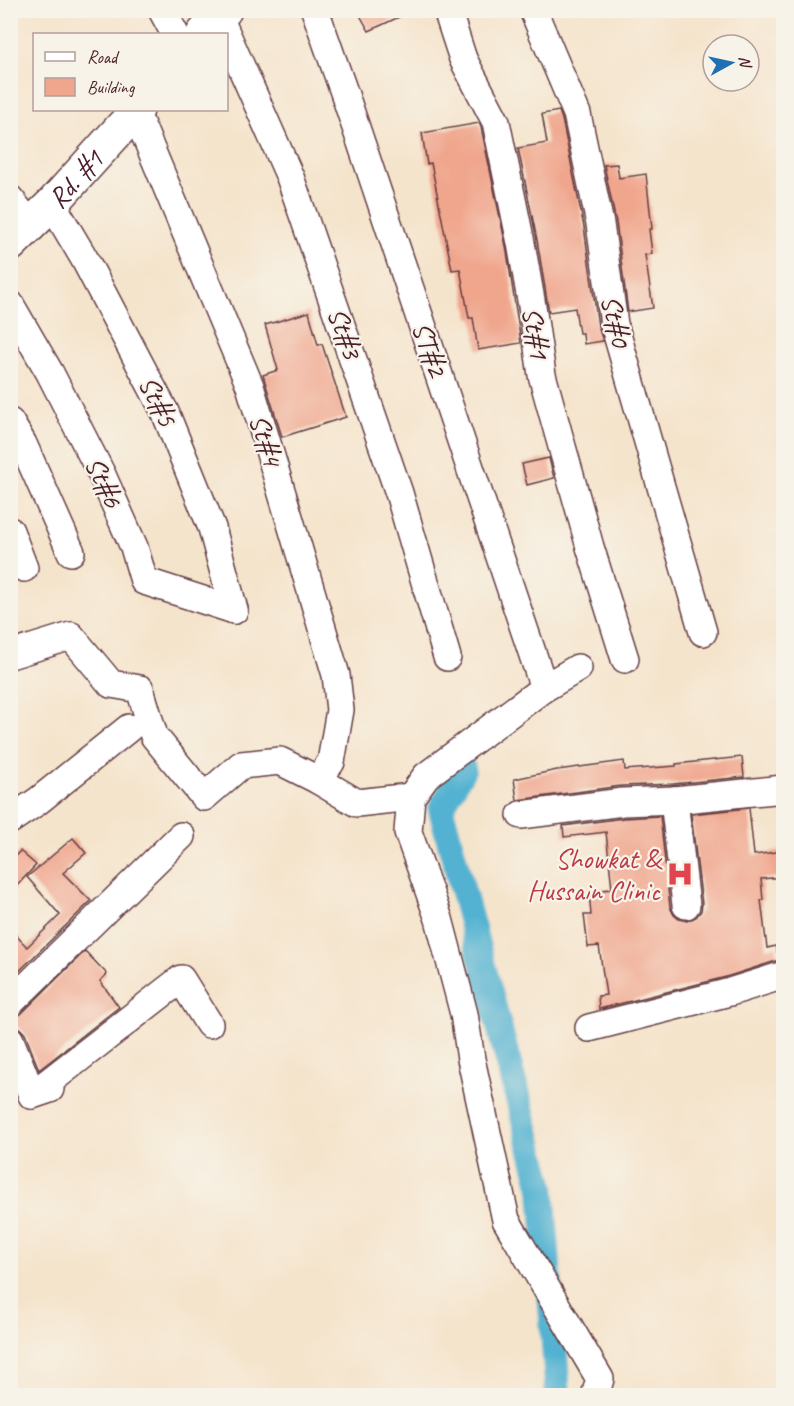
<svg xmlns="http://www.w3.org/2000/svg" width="794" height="1406" font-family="Caveat,sans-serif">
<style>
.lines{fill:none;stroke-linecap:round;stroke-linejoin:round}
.canal{stroke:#52b2d1;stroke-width:26}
.building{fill:#f0a68d}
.minor-casing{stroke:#643d43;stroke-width:30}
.major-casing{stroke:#643d43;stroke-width:36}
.minor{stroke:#fff;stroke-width:27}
.major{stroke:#fff;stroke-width:33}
.labels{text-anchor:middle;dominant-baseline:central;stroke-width:4.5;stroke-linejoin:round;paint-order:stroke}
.street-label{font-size:28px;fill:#4a1f2b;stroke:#f7f3e8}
.health-label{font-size:28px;fill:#be3a42;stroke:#f7f3e8;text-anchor:end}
</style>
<rect width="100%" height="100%" fill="#f7f3e8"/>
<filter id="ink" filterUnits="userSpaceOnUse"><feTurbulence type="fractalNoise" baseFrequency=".0167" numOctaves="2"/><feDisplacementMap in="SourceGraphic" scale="12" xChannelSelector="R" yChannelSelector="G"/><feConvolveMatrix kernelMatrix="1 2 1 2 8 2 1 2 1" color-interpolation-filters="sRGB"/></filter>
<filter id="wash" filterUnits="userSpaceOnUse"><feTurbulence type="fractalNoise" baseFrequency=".008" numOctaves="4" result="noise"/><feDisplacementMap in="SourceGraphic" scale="24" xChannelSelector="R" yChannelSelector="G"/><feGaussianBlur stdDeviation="1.35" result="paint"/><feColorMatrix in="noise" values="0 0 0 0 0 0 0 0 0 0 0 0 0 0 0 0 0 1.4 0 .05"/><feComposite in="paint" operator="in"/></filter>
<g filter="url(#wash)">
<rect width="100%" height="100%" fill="#f5e4cc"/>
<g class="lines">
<path class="canal" d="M463,769L441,809L542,1188L558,1396"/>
</g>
<g id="blocks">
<g class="building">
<path d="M357,10H414L369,31Z"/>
<path d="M559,111L562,119L584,227L598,326L603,341L584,344L583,333H579L575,308L549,312L537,240L518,148L547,143L542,114Z"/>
<path d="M479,123L481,127L506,246L521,343L478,350L473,318H469L460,269L452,270L431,163L427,164L422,133Z"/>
<path d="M617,164L619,178L646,174L652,229H649L652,254L645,255L653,308L628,312L616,222L604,165Z"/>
<path d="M309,312L318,345L322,344L346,417L282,437L263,375L278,370L265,325Z"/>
<path d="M549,458L554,478L527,485L522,464Z"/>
<path d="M742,757L744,777L673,784L621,786L517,800L514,779L557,770L624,761L625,770L676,766V764Z"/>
<path d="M749,808L754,855L783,851V877L761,879L763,900H761L767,948L776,946L779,960L726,977L599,1009L598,996L606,995L599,946L588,947L584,915H591L589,891L612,889L606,832L564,837L563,826L624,818L660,816L670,907L674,915L679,919L687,921L696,917L701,911L702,904L691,814Z"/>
<path d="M73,838L86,853L63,873L91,901L10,980V929L27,947L60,915L27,877Z"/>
<path d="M20,851L36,865L10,893V861Z"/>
<path d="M85,951L107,974L100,981L119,1007L39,1070L25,1034L19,1027L10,1025V1018H14L21,1014Z"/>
</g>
</g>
</g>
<g filter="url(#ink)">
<use href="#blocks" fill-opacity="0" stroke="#643d43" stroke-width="1.5"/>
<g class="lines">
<defs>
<g id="minor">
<path d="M162,10L175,34"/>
<path d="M315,10L345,95L544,688"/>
<path d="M447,10L463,59L496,122L521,243L532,306L542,375L590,547L625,659"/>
<path d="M533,10L577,114L600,224L614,324L703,632"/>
<path d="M219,17L290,177L399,493L447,657"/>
<path d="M135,111L250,386L336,675L340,710L331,762L318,780"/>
<path d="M10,199L31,225"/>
<path d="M52,204L84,258L165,412L212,528L234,610"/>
<path d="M10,304L50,373L102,475L134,547L144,581L234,610"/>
<path d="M10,422L23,444L71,552"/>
<path d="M10,531L24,568"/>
<path d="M10,655L71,636L111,684L140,689L154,736L204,797L241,765L280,761L318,780L357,803L411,797"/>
<path d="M578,668L544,688L426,776L411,797L408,832L439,919L464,1014L471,1059L506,1220L600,1379L595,1396"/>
<path d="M674,800L686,905"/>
<path d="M521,815L623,802L674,800L784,789"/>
<path d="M10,820L38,801L129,728"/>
<path d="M10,1003L181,836"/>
<path d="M589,1028L730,992L784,975"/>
<path d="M10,1040L32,1095L50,1089"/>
<path d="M32,1095L181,979L209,1024"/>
</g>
<g id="major">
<path d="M203,34L225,10"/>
<path id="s1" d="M10,245L52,204L137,110"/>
</g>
</defs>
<use href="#minor" class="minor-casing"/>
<use href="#major" class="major-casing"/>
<use href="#minor" class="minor"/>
<use href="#major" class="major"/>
</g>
</g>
<defs>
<symbol id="hospital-bare" viewBox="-9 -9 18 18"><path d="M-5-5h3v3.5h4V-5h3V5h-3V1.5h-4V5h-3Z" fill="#e0444e" stroke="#f7f3e8" stroke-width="2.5" paint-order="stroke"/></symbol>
</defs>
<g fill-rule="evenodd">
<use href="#hospital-bare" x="661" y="855" width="38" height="38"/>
</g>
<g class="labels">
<g class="street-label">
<text stroke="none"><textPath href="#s1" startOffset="93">Rd. #1</textPath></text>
<text transform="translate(616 321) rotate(78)">St#0</text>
<text transform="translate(345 333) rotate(71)">St#3</text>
<text transform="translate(536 333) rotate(81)">St#1</text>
<text transform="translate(430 349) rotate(71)">ST#2</text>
<text transform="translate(158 401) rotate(64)">St#5</text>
<text transform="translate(266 440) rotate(73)">St#4</text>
<text transform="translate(104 482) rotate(65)">St#6</text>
</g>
<g class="health-label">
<text x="660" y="858">Showkat &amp;<tspan x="660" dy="32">Hussain Clinic</tspan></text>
</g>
</g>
<rect width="794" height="1406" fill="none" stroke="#f7f3e8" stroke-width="36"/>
<rect x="33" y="33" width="195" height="78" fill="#f7f3e8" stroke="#b29e9c" stroke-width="1.5"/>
<rect x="45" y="52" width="30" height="9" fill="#ffffff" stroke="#b29e9c" stroke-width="1.5"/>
<text x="87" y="63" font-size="18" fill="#4a1f2b">Road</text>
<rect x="45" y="78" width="30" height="18" fill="#f0a68d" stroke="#b29e9c" stroke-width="1.5"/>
<text x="87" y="93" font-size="18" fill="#4a1f2b">Building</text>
<g transform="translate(731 63) rotate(82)"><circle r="28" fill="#f7f3e8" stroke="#b29e9c" stroke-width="1.5"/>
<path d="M0-4.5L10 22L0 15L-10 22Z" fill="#1f6fb2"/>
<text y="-9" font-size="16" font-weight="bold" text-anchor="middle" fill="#4a1f2b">N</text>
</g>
</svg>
